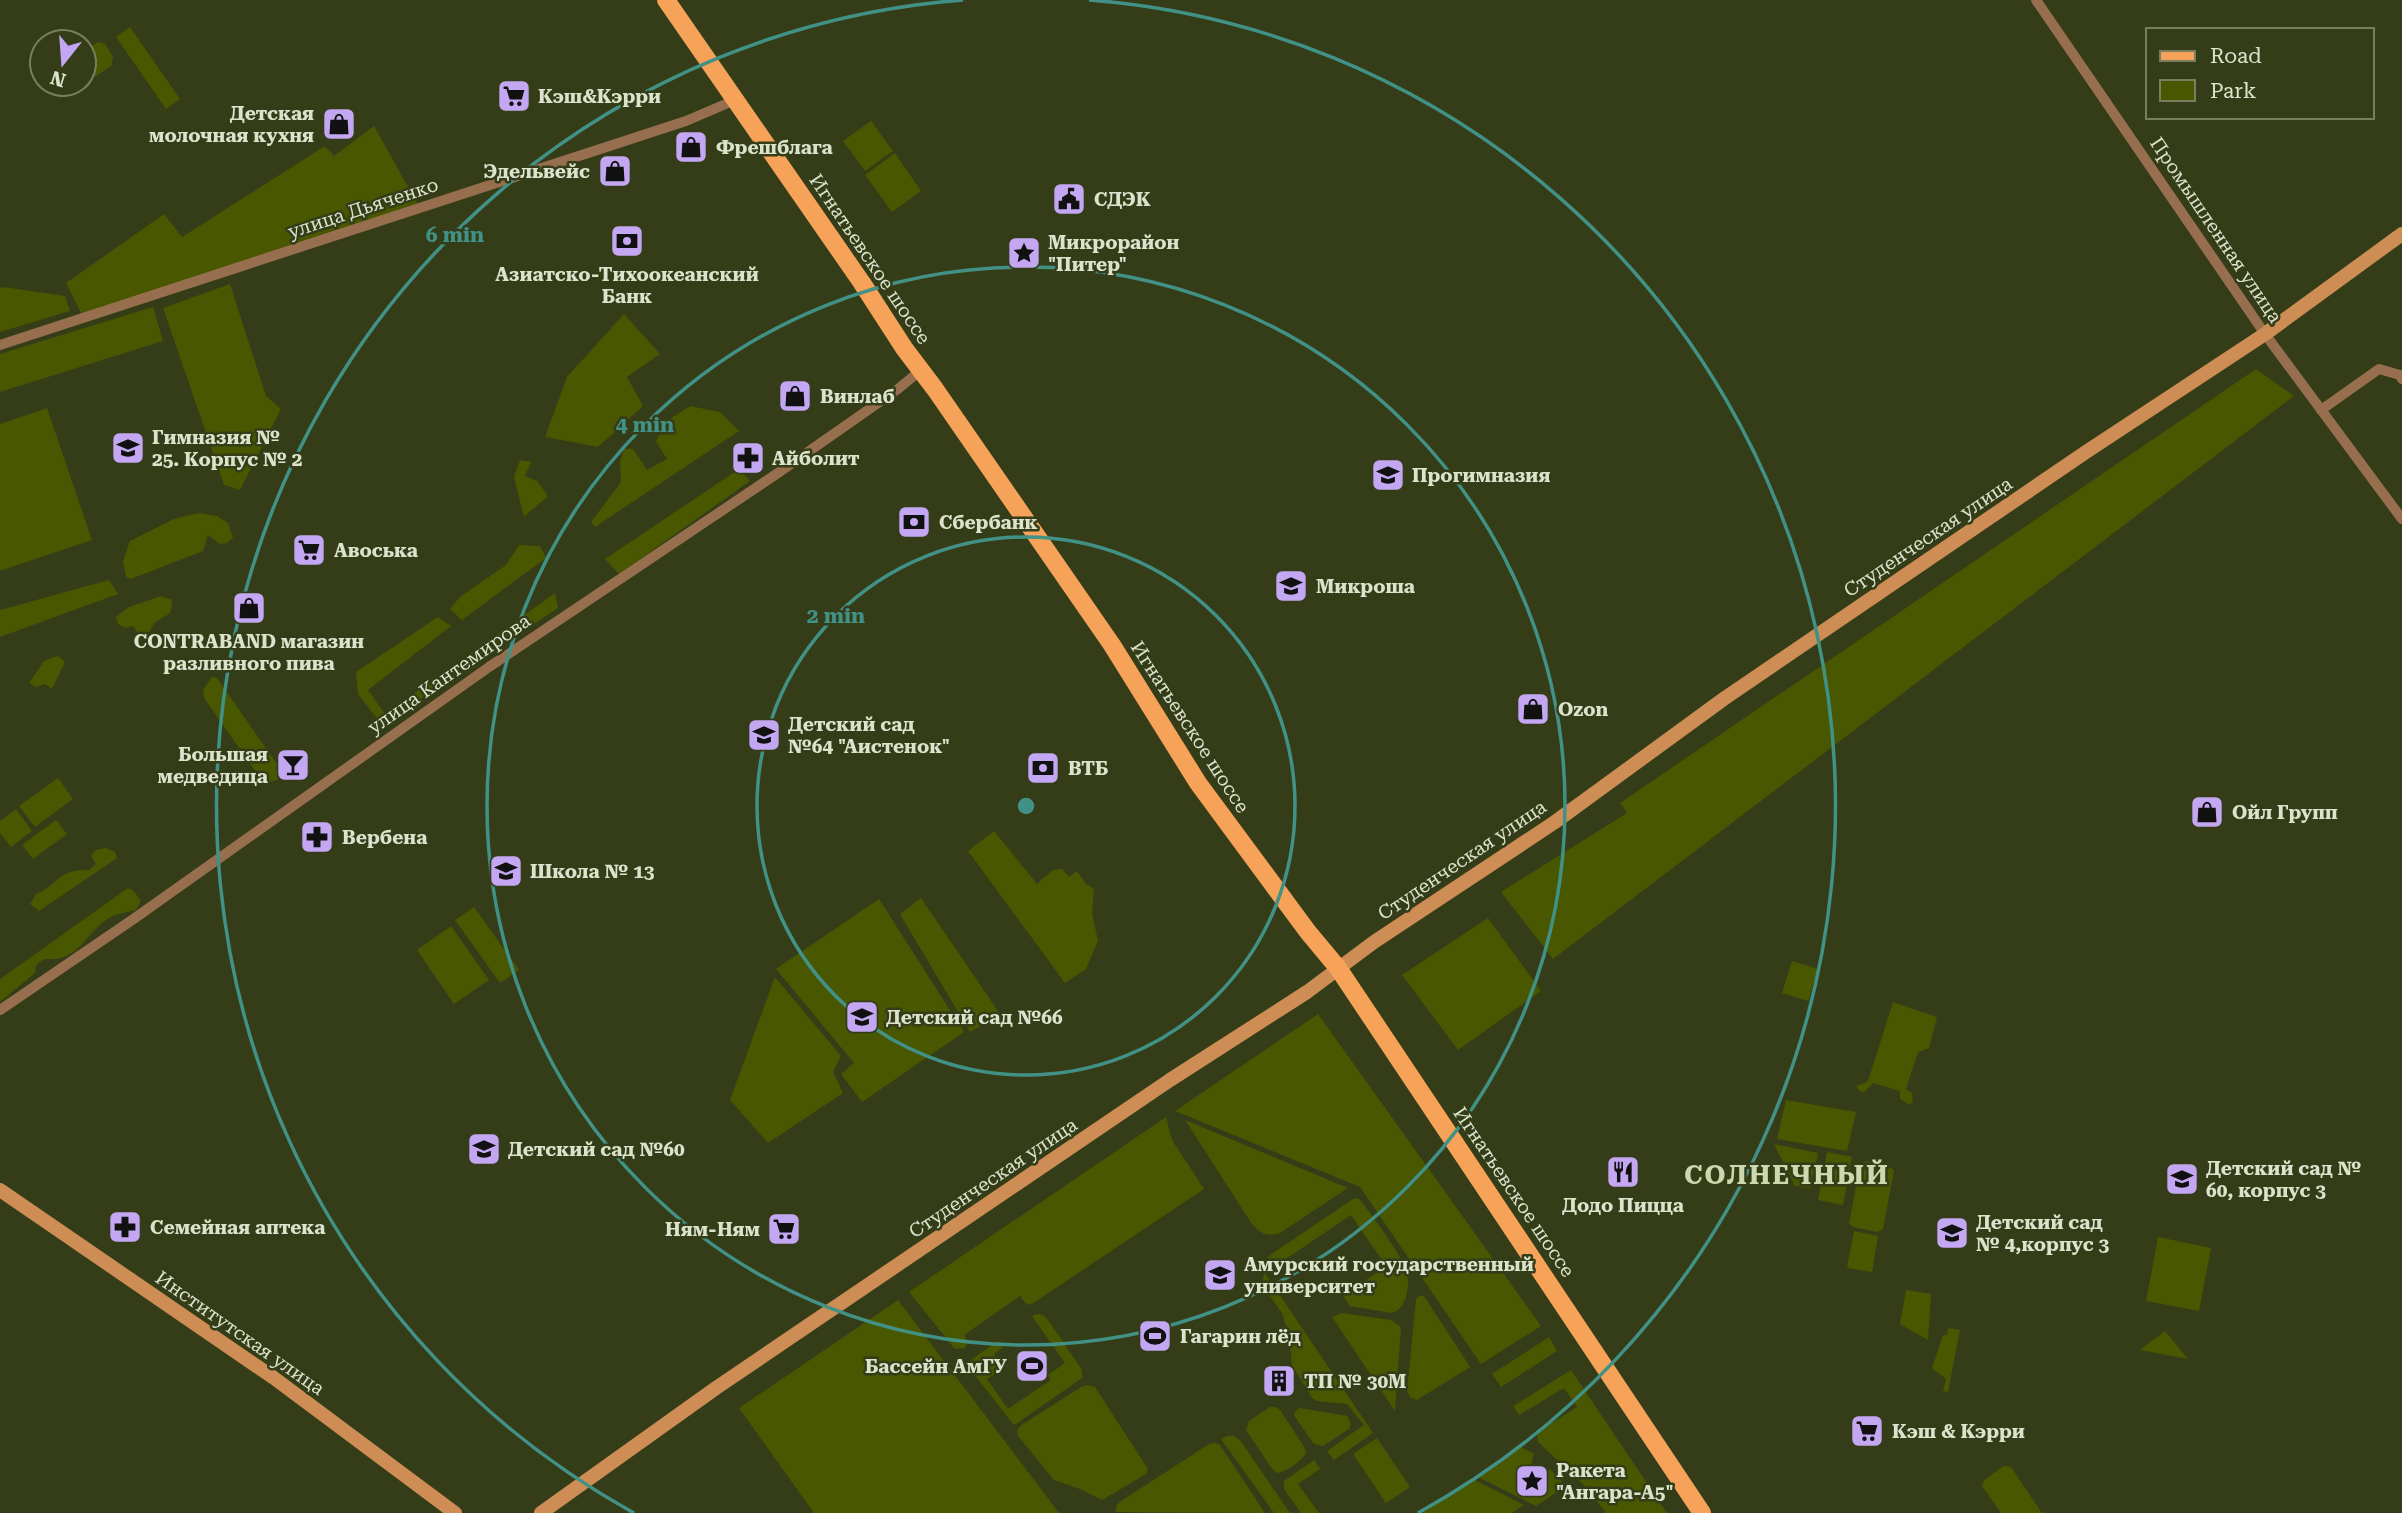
<svg xmlns="http://www.w3.org/2000/svg" width="2402" height="1513" font-family="'Roboto Serif',serif">
<style>
.green{fill:#485700}
.lines{fill:none;stroke-linecap:round;stroke-linejoin:round}
.street{stroke:#986f4e;stroke-width:10}
.secondary{stroke:#cd8d55;stroke-width:14}
.primary{stroke:#f6a359;stroke-width:18}
.ring{fill:none;stroke:#429186;stroke-width:3.5}
.labels{text-anchor:middle;dominant-baseline:central;stroke-width:5;stroke-linejoin:round;paint-order:stroke}
.poi-label{font-size:19px;font-weight:bold;fill:#dce3cd;stroke:#343d18;text-anchor:start}
.street-label{font-size:19px;fill:#dce3cd;stroke:#343d18}
.district-label{font-size:26px;font-weight:bold;letter-spacing:2px;fill:#ccd8ad;stroke:#343d18}
.centre{fill:#429186;stroke:#343d18;stroke-width:3.5}
.ring-label{font-size:21px;text-anchor:middle;font-weight:bold;fill:#429186;stroke:#343d18;stroke-width:5;stroke-linejoin:round;paint-order:stroke}
</style>
<rect width="100%" height="100%" fill="#343d18"/>
<g class="green">
<path d="M130,27L180,99L166,109L116,37Z"/>
<path d="M98,42L105,44L113,57L111,66L77,89H72L68,84H84V51Z"/>
<path d="M871,121L893,151L865,171L843,141Z"/>
<path d="M374,126L420,208L83,317L66,283L164,214L182,237L325,146L334,156Z"/>
<path d="M895,153L921,191L892,212L865,175Z"/>
<path d="M230,284L266,396L281,409L240,490L224,485L163,308Z"/>
<path d="M3,287L65,296L70,311L0,332V288Z"/>
<path d="M153,307L163,341L0,392V354Z"/>
<path d="M624,314L660,354L627,377L643,406L598,447L545,437L567,377Z"/>
<path d="M2256,369L2294,396L1553,959L1501,892L1627,813L1620,803Z"/>
<path d="M690,406L720,412L739,431L595,527L591,522L621,482L620,463L624,449H633L647,470L667,459L656,442L664,423Z"/>
<path d="M47,408L92,540L0,571V424Z"/>
<path d="M520,460L531,462L525,476L537,481L548,496L524,517L514,477Z"/>
<path d="M739,469L750,481L619,574L605,559Z"/>
<path d="M198,513L217,516L228,523L233,538L227,543L220,544L208,535L203,551L131,579L126,577L123,561L130,541L174,519Z"/>
<path d="M519,545L540,546L546,558L462,620L450,609L460,597L506,565Z"/>
<path d="M109,580L118,594L0,637V610Z"/>
<path d="M555,593L558,608L382,725L358,694L356,672L438,617L451,626L368,690L385,714Z"/>
<path d="M161,596L172,600C172,618 167,613 156,622C151,626 151,632 145,636L139,634L133,626L125,628L118,624L116,617L129,607Z"/>
<path d="M58,656L65,662L52,689L45,684L36,687L29,683L44,661Z"/>
<path d="M212,677L217,678L277,764L283,774L277,780L267,783L253,768L204,698L203,690Z"/>
<path d="M58,778L73,799L35,827L19,806Z"/>
<path d="M16,809L32,831L11,847L0,833V821Z"/>
<path d="M56,820L67,834L33,859L22,845Z"/>
<path d="M994,831L1037,884L1053,870L1062,869L1069,877L1077,871L1086,884L1094,889L1092,913L1098,941L1086,969L1065,983L968,851Z"/>
<path d="M106,848L115,852L117,858L39,911L30,904L36,894C61,884 56,869 89,870L96,864L91,856L96,850Z"/>
<path d="M128,888L134,891L141,901L136,910C128,912 116,914 109,918C86,932 79,963 44,959L36,965L35,973L0,1002V979Z"/>
<path d="M921,898L1000,1014L970,1032L900,914Z"/>
<path d="M879,899L964,1032L862,1102L841,1074L854,1063L776,969Z"/>
<path d="M474,907L519,970L500,983L455,920Z"/>
<path d="M1488,918L1541,991L1458,1050L1402,975Z"/>
<path d="M451,926L489,980L454,1004L417,950Z"/>
<path d="M1792,961L1818,969L1808,1001L1782,993Z"/>
<path d="M775,977L841,1056L833,1072L843,1093L768,1143L730,1100Z"/>
<path d="M1893,1002L1937,1017L1929,1048L1918,1052L1906,1089L1912,1093L1913,1103L1908,1104L1900,1099V1091L1873,1083L1865,1092L1860,1091L1856,1086L1867,1082L1869,1078Z"/>
<path d="M1318,1014L1541,1326L1481,1364L1360,1187L1175,1111Z"/>
<path d="M1786,1100L1856,1112L1847,1151L1777,1139Z"/>
<path d="M1166,1117L1172,1140L1204,1189L1035,1302L1030,1305L1025,1303L1020,1296L964,1335L968,1342L965,1348L955,1349L909,1292Z"/>
<path d="M1185,1120L1348,1188L1280,1233C1267,1237 1261,1234 1252,1224Z"/>
<path d="M1774,1144L1818,1153L1810,1188L1795,1186Z"/>
<path d="M1827,1152L1852,1157L1843,1205L1818,1200Z"/>
<path d="M1866,1161L1889,1166L1894,1171L1883,1229L1878,1232L1853,1227L1849,1223L1860,1165Z"/>
<path d="M1358,1198C1366,1205 1405,1261 1407,1271C1410,1285 1407,1309 1392,1313L1350,1306L1343,1296L1386,1266L1351,1215L1265,1273L1373,1433L1334,1460L1327,1451L1364,1425L1347,1404L1317,1401L1312,1398L1292,1365L1289,1335L1282,1313L1262,1285L1266,1260L1270,1255L1353,1199Z"/>
<path d="M1854,1231L1878,1236L1872,1272L1847,1268Z"/>
<path d="M2158,1237L2211,1248L2199,1311L2146,1301Z"/>
<path d="M1906,1290L1931,1294L1928,1340L1900,1324Z"/>
<path d="M1419,1296H1424L1470,1367L1417,1400L1411,1398L1407,1391L1416,1299Z"/>
<path d="M898,1300L1059,1513H814L739,1408Z"/>
<path d="M1341,1313L1391,1320L1401,1327L1395,1411L1332,1317Z"/>
<path d="M1036,1314L1043,1315L1048,1320L1082,1370V1378L1016,1424H1013L970,1369L969,1363L972,1359L998,1341L1002,1348L994,1354L1004,1368L987,1379L1008,1409L1051,1380L1048,1375L1065,1363L1032,1316Z"/>
<path d="M1948,1328L1960,1330L1948,1392L1943,1391L1946,1379L1932,1368L1943,1335H1947Z"/>
<path d="M2165,1331L2188,1359L2140,1350Z"/>
<path d="M1549,1337L1557,1351L1501,1387L1492,1374Z"/>
<path d="M1571,1370L1667,1513H1606L1587,1488L1538,1442L1537,1436L1540,1430L1577,1407L1564,1388L1519,1415L1513,1406Z"/>
<path d="M1088,1385L1095,1387L1148,1469L1146,1474L1102,1500L1080,1489L1054,1480L1018,1436L1017,1431L1020,1426L1081,1387Z"/>
<path d="M1270,1407H1276L1280,1410L1305,1448L1306,1453C1301,1462 1287,1471 1277,1473L1272,1469L1246,1430L1249,1421Z"/>
<path d="M1299,1408L1347,1416L1351,1424L1349,1429L1323,1446L1314,1444L1295,1417L1294,1413Z"/>
<path d="M1227,1436H1234L1240,1440L1290,1513H1274L1221,1439Z"/>
<path d="M1377,1438L1410,1487L1386,1503L1353,1454Z"/>
<path d="M1214,1443L1220,1445L1265,1513L1116,1512V1506L1121,1501L1209,1444Z"/>
<path d="M1521,1447L1534,1454L1526,1483L1528,1487H1535L1550,1469L1565,1485L1563,1488L1536,1506L1476,1476Z"/>
<path d="M1314,1460L1320,1469L1298,1484L1319,1513H1301L1284,1489V1481Z"/>
<path d="M2004,1466L2011,1467L2042,1513H2001L1982,1486L1984,1480Z"/>
<path d="M1473,1479L1524,1505L1512,1513H1423Z"/>
</g>
<g class="lines">
<g class="street">
<path d="M2036,0L2265,334L2402,519"/>
<path d="M0,345L686,121L735,100"/>
<path d="M2321,410L2379,369L2400,375L2402,379"/>
<path d="M0,1010L135,918L489,667L775,475L898,389L921,370"/>
</g>
<g class="secondary">
<path d="M0,1190L274,1378L455,1513"/>
<path d="M541,1513L716,1388L1170,1080L1307,992L1374,942L1555,822L1725,698L2086,452L2265,334L2402,234"/>
</g>
<path class="primary" d="M666,0L862,283L904,348L935,389L1112,645L1198,783L1308,932L1338,968L1702,1513"/>
</g>
<g class="ring">
<circle cx="1026" cy="806" r="269"/>
<circle cx="1026" cy="806" r="539"/>
<path d="M634 1513A808 808 0 0 1 963 0M1089 0A808 808 0 0 1 1418 1513"/>
</g>
<defs>
<symbol id="supermarket-square" viewBox="-11 -11 22 22"><rect x="-9" y="-9" width="18" height="18" rx="4" fill="#c3a7f2" stroke="#343d18"/><path d="M-6-5.5h2.5l.6 2H6L4.5 2H-2.5L-4.4-4H-6ZM-1.5 3.2a1.3 1.3 0 1 0 .1 0ZM3 3.2a1.3 1.3 0 1 0 .1 0Z" fill="#111"/></symbol>
<symbol id="shop-square" viewBox="-11 -11 22 22"><rect x="-9" y="-9" width="18" height="18" rx="4" fill="#c3a7f2" stroke="#343d18"/><path d="M-5-2.5h2.3a2.7 3.5 0 0 1 5.4 0H5L5.5 6h-11ZM-1.5-2.5h3a1.5 2.3 0 0 0-3 0Z" fill="#111"/></symbol>
<symbol id="civic-square" viewBox="-11 -11 22 22"><rect x="-9" y="-9" width="18" height="18" rx="4" fill="#c3a7f2" stroke="#343d18"/><path d="M-.6-6.5H3V-4.5H.6V-3L4-1V1h2V6H-6V1h2V-1L-.6-3ZM-1.2 2.5V6h2.4V2.5Z" fill="#111"/></symbol>
<symbol id="bank-square" viewBox="-11 -11 22 22"><rect x="-9" y="-9" width="18" height="18" rx="4" fill="#c3a7f2" stroke="#343d18"/><path d="M-6-4H6V4H-6ZM0-2.3a2.3 2.3 0 1 0 0 4.6a2.3 2.3 0 1 0 0-4.6Z" fill="#111"/></symbol>
<symbol id="sight-square" viewBox="-11 -11 22 22"><rect x="-9" y="-9" width="18" height="18" rx="4" fill="#c3a7f2" stroke="#343d18"/><path d="M0-6L1.8-2.2L6-1.7L2.9 1.2L3.7 5.4L0 3.3L-3.7 5.4L-2.9 1.2L-6-1.7L-1.8-2.2Z" fill="#111"/></symbol>
<symbol id="school-square" viewBox="-11 -11 22 22"><rect x="-9" y="-9" width="18" height="18" rx="4" fill="#c3a7f2" stroke="#343d18"/><path d="M0-5L7-2L0 1L-7-2ZM-4 1L0 2.5L4 1V4Q0 6-4 4Z" fill="#111"/></symbol>
<symbol id="pharmacy-square" viewBox="-11 -11 22 22"><rect x="-9" y="-9" width="18" height="18" rx="4" fill="#c3a7f2" stroke="#343d18"/><path d="M-2-6h4v4h4v4h-4v4h-4v-4h-4v-4h4Z" fill="#111"/></symbol>
<symbol id="bar-square" viewBox="-11 -11 22 22"><rect x="-9" y="-9" width="18" height="18" rx="4" fill="#c3a7f2" stroke="#343d18"/><path d="M-6-5H6L.8 .8V4.5H3.5V6h-7V4.5H-.8V.8Z" fill="#111"/></symbol>
<symbol id="restaurant-square" viewBox="-11 -11 22 22"><rect x="-9" y="-9" width="18" height="18" rx="4" fill="#c3a7f2" stroke="#343d18"/><path d="M-5-6h1v4h1v-4h1v4h1v-4h1v5L-1.5 .5V6h-2V.5L-5-1ZM5-6V6H3V1.5H1.5Q1.5-4 5-6Z" fill="#111"/></symbol>
<symbol id="university-square" viewBox="-11 -11 22 22"><rect x="-9" y="-9" width="18" height="18" rx="4" fill="#c3a7f2" stroke="#343d18"/><path d="M0-5L7-2L0 1L-7-2ZM-4 1L0 2.5L4 1V4Q0 6-4 4Z" fill="#111"/></symbol>
<symbol id="stadium-square" viewBox="-11 -11 22 22"><rect x="-9" y="-9" width="18" height="18" rx="4" fill="#c3a7f2" stroke="#343d18"/><path d="M0-5a6.5 5 0 1 0 0 10a6.5 5 0 1 0 0-10ZM-3.5-1.8h7v3.6h-7Z" fill="#111"/></symbol>
<symbol id="building-square" viewBox="-11 -11 22 22"><rect x="-9" y="-9" width="18" height="18" rx="4" fill="#c3a7f2" stroke="#343d18"/><path d="M-4-6H4V6H1V3H-1V6H-4ZM-2.5-4.3h1.7v1.8h-1.7ZM.8-4.3h1.7v1.8H.8ZM-2.5-1h1.7V.8h-1.7ZM.8-1h1.7V.8H.8Z" fill="#111"/></symbol>
</defs>
<g fill-rule="evenodd">
<use href="#supermarket-square" x="495" y="77" width="38" height="38"/>
<use href="#shop-square" x="320" y="105" width="38" height="38"/>
<use href="#shop-square" x="672" y="128" width="38" height="38"/>
<use href="#shop-square" x="596" y="152" width="38" height="38"/>
<use href="#civic-square" x="1050" y="180" width="38" height="38"/>
<use href="#bank-square" x="608" y="222" width="38" height="38"/>
<use href="#sight-square" x="1005" y="234" width="38" height="38"/>
<use href="#shop-square" x="776" y="377" width="38" height="38"/>
<use href="#school-square" x="109" y="429" width="38" height="38"/>
<use href="#pharmacy-square" x="729" y="439" width="38" height="38"/>
<use href="#school-square" x="1369" y="456" width="38" height="38"/>
<use href="#bank-square" x="895" y="503" width="38" height="38"/>
<use href="#supermarket-square" x="290" y="531" width="38" height="38"/>
<use href="#school-square" x="1272" y="567" width="38" height="38"/>
<use href="#shop-square" x="230" y="589" width="38" height="38"/>
<use href="#shop-square" x="1514" y="690" width="38" height="38"/>
<use href="#school-square" x="745" y="716" width="38" height="38"/>
<use href="#bar-square" x="274" y="746" width="38" height="38"/>
<use href="#bank-square" x="1024" y="749" width="38" height="38"/>
<use href="#shop-square" x="2188" y="793" width="38" height="38"/>
<use href="#pharmacy-square" x="298" y="818" width="38" height="38"/>
<use href="#school-square" x="487" y="852" width="38" height="38"/>
<use href="#school-square" x="843" y="998" width="38" height="38"/>
<use href="#school-square" x="465" y="1130" width="38" height="38"/>
<use href="#restaurant-square" x="1604" y="1153" width="38" height="38"/>
<use href="#school-square" x="2163" y="1160" width="38" height="38"/>
<use href="#pharmacy-square" x="106" y="1208" width="38" height="38"/>
<use href="#supermarket-square" x="765" y="1210" width="38" height="38"/>
<use href="#school-square" x="1933" y="1214" width="38" height="38"/>
<use href="#university-square" x="1201" y="1256" width="38" height="38"/>
<use href="#stadium-square" x="1136" y="1317" width="38" height="38"/>
<use href="#stadium-square" x="1013" y="1347" width="38" height="38"/>
<use href="#building-square" x="1260" y="1362" width="38" height="38"/>
<use href="#supermarket-square" x="1848" y="1412" width="38" height="38"/>
<use href="#sight-square" x="1513" y="1462" width="38" height="38"/>
</g>
<g class="labels">
<g class="poi-label">
<text x="538" y="96">Кэш&amp;Кэрри</text>
<text x="314" y="113" text-anchor="end">Детская<tspan x="314" dy="22">молочная кухня</tspan></text>
<text x="716" y="147">Фрешблага</text>
<text x="590" y="171" text-anchor="end">Эдельвейс</text>
<text x="1094" y="199">СДЭК</text>
<text x="1048" y="242">Микрорайон<tspan x="1048" dy="22">"Питер"</tspan></text>
<text x="627" y="274" text-anchor="middle">Азиатско-Тихоокеанский<tspan x="627" dy="22">Банк</tspan></text>
<text x="820" y="396">Винлаб</text>
<text x="152" y="437">Гимназия №<tspan x="152" dy="22">25. Корпус № 2</tspan></text>
<text x="772" y="458">Айболит</text>
<text x="1412" y="475">Прогимназия</text>
<text x="939" y="522">Сбербанк</text>
<text x="334" y="550">Авоська</text>
<text x="1316" y="586">Микроша</text>
<text x="249" y="641" text-anchor="middle">CONTRABAND магазин<tspan x="249" dy="22">разливного пива</tspan></text>
<text x="1558" y="709">Ozon</text>
<text x="788" y="724">Детский сад<tspan x="788" dy="22">№64 "Аистенок"</tspan></text>
<text x="268" y="754" text-anchor="end">Большая<tspan x="268" dy="22">медведица</tspan></text>
<text x="1068" y="768">ВТБ</text>
<text x="2232" y="812">Ойл Групп</text>
<text x="342" y="837">Вербена</text>
<text x="530" y="871">Школа № 13</text>
<text x="886" y="1017">Детский сад №66</text>
<text x="508" y="1149">Детский сад №60</text>
<text x="2206" y="1168">Детский сад №<tspan x="2206" dy="22">60, корпус 3</tspan></text>
<text x="1623" y="1205" text-anchor="middle">Додо Пицца</text>
<text x="1976" y="1222">Детский сад<tspan x="1976" dy="22">№ 4,корпус 3</tspan></text>
<text x="150" y="1227">Семейная аптека</text>
<text x="760" y="1229" text-anchor="end">Ням-Ням</text>
<text x="1244" y="1264">Амурский государственный<tspan x="1244" dy="22">университет</tspan></text>
<text x="1180" y="1336">Гагарин лёд</text>
<text x="1007" y="1366" text-anchor="end">Бассейн АмГУ</text>
<text x="1304" y="1381">ТП № 30М</text>
<text x="1892" y="1431">Кэш &amp; Кэрри</text>
<text x="1556" y="1470">Ракета<tspan x="1556" dy="22">"Ангара-А5"</tspan></text>
</g>
<g class="street-label">
<text transform="translate(363 208) rotate(-18)">улица Дьяченко</text>
<text transform="translate(2216 230) rotate(56)">Промышленная улица</text>
<text transform="translate(870 259) rotate(56)">Игнатьевское шоссе</text>
<text transform="translate(1928 537) rotate(-34)">Студенческая улица</text>
<text transform="translate(449 674) rotate(-35)">улица Кантемирова</text>
<text transform="translate(1190 727) rotate(57)">Игнатьевское шоссе</text>
<text transform="translate(1462 860) rotate(-34)">Студенческая улица</text>
<text transform="translate(993 1178) rotate(-34)">Студенческая улица</text>
<text transform="translate(1514 1192) rotate(56)">Игнатьевское шоссе</text>
<text transform="translate(240 1333) rotate(35)">Институтская улица</text>
</g>
<g class="district-label">
<text x="1787" y="1175">СОЛНЕЧНЫЙ</text>
</g>
</g>
<circle cx="1026" cy="806" r="10" class="centre"/>
<g class="ring-label">
<text x="455" y="242">6 min</text>
<text x="645" y="432">4 min</text>
<text x="836" y="623">2 min</text>
</g>
<rect x="2146" y="28" width="228" height="91" fill="#343d18" stroke="#777f60" stroke-width="2"/>
<rect x="2160" y="51" width="35" height="10" fill="#f6a359" stroke="#777f60" stroke-width="2"/>
<text x="2210" y="63" font-size="21" fill="#dce3cd">Road</text>
<rect x="2160" y="80" width="35" height="21" fill="#485700" stroke="#777f60" stroke-width="2"/>
<text x="2210" y="98" font-size="21" fill="#dce3cd">Park</text>
<g transform="translate(63 63) rotate(197)"><circle r="33" fill="#343d18" stroke="#777f60" stroke-width="2"/>
<path d="M0-5L12 26L0 18L-12 26Z" fill="#c3a7f2"/>
<text y="-10" font-size="19" font-weight="bold" text-anchor="middle" fill="#dce3cd">N</text>
</g>
</svg>
